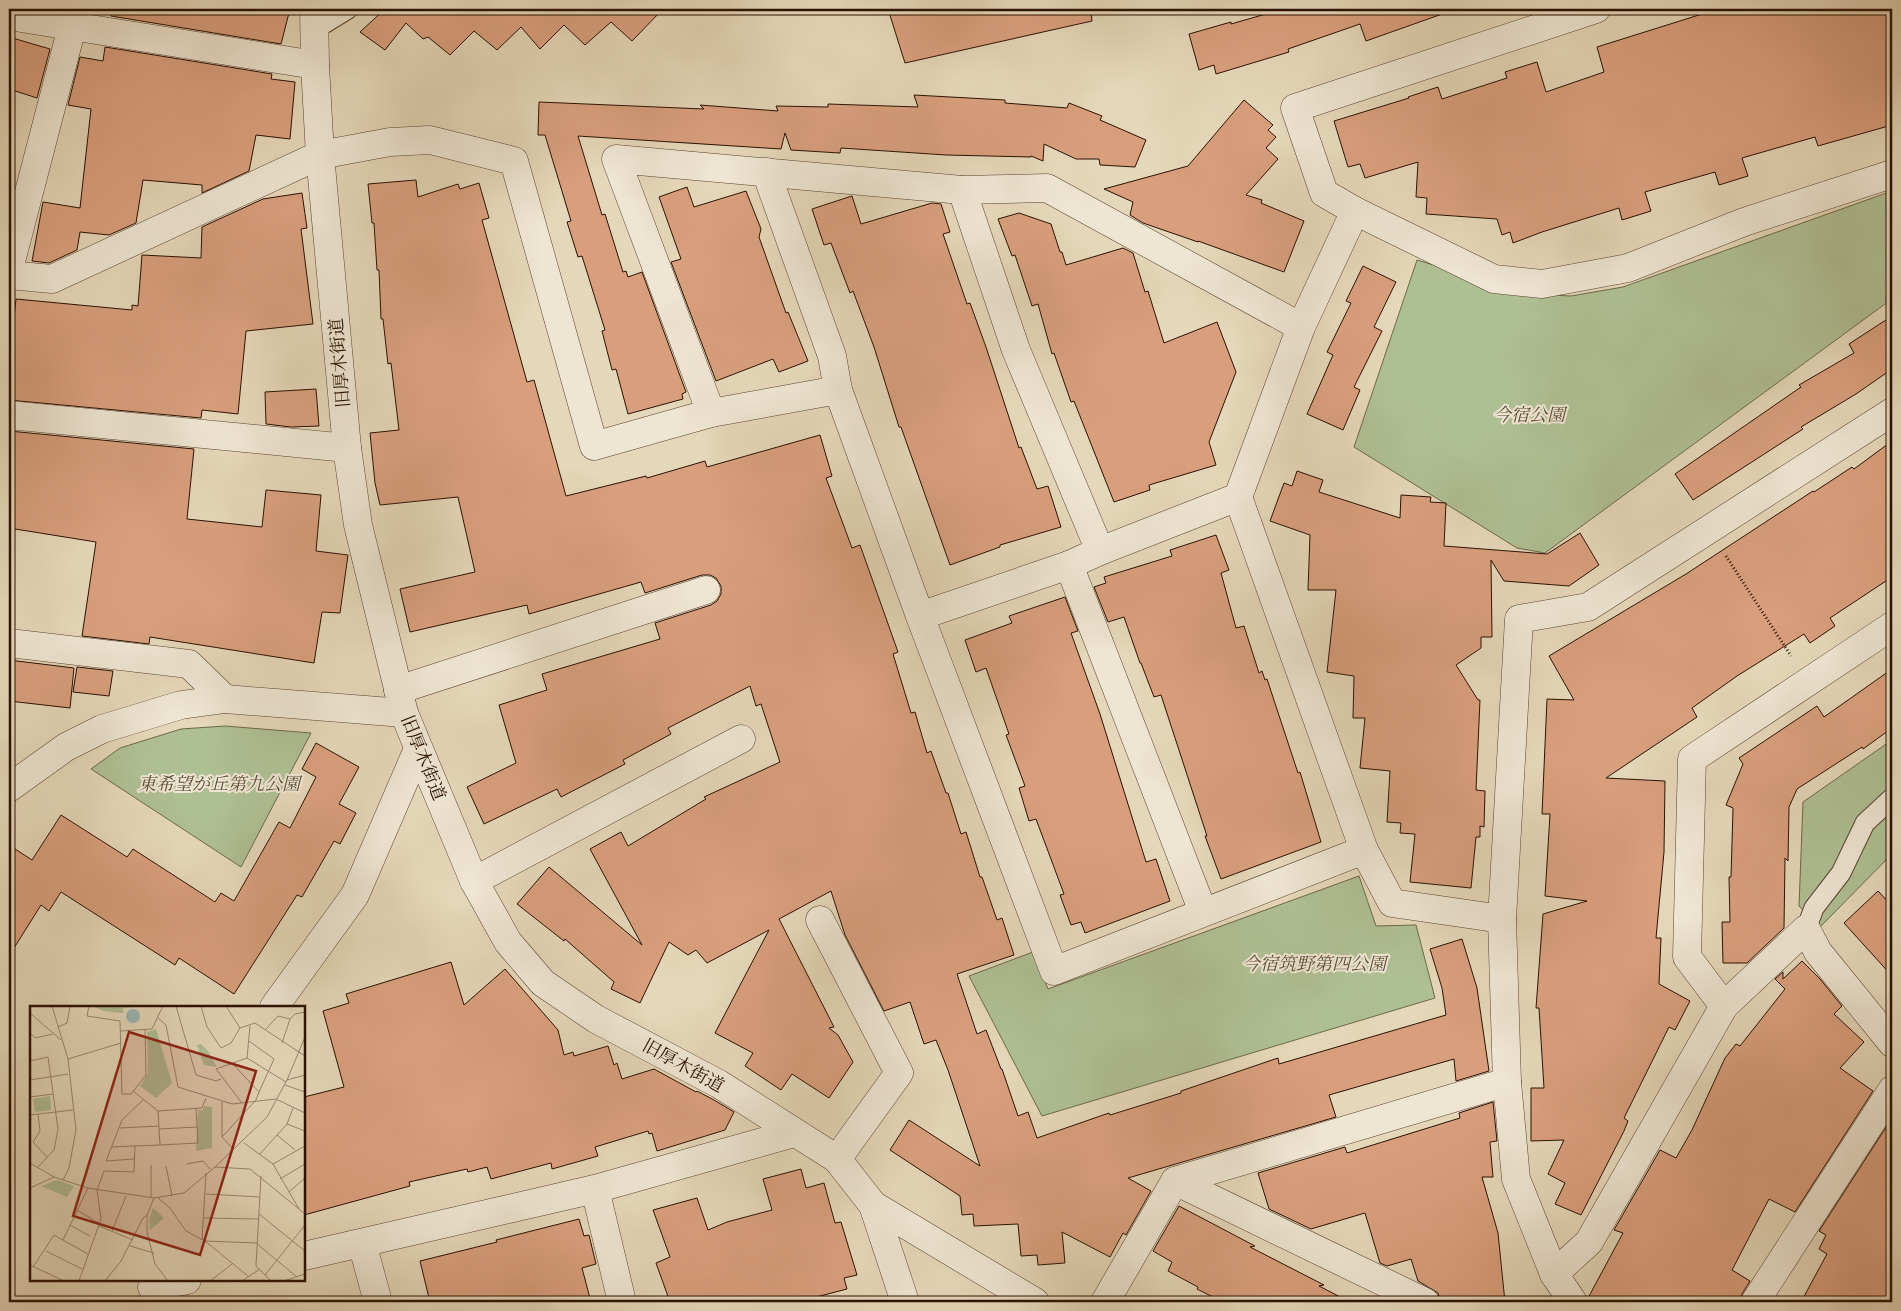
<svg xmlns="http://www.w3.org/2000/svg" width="1901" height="1311" font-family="Cardo,'Noto Serif JP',serif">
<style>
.green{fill:#afbf94;stroke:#6c684b}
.building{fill:#d99f7d;stroke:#2a1002}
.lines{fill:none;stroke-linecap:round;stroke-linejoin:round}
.lane-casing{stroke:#594230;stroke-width:21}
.street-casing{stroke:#594230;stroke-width:29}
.path{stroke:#2a1002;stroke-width:3;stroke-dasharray:1 2.5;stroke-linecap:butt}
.lane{stroke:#eee5d2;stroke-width:19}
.street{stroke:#eee5d2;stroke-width:28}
.labels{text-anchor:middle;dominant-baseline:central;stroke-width:4;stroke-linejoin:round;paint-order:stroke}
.street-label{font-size:18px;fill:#2a1002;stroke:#eee5d2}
.park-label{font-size:18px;font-style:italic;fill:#594d35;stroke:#eee5d2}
.inset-road{fill:none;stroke:#9a8770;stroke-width:1}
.view{fill:#8f2418;fill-opacity:0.15;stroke:#8f2418;stroke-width:2.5}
.inset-edge{fill:none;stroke:#2a1002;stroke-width:2.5}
</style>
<rect width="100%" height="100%" fill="#e5d7b9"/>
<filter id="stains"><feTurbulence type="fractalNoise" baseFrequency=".004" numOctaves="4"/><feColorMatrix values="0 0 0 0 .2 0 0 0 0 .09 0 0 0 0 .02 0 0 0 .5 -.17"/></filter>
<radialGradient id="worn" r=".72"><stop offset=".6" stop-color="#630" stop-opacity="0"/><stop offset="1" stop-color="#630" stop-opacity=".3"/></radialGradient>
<g class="green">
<path d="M1892,191V301L1885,304L1545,553L1517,548L1354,447L1417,260L1530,294L1571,296L1623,287Z"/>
<path d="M225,726L311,733L241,867L91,769L120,748L181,729Z"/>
<path d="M1892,740V854L1820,927L1799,906L1803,802Z"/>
<path d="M1359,876L1376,926L1416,925L1435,998L1042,1116L969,976L1033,952L1048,989Z"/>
</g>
<g class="building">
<path d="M112,9H290L281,44L111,16Z"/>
<path d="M385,9H663L632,41L611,22L585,45L564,25L540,49L521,27L497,50L474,31L450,55L428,37L423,39L406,23L385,50L360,32Z"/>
<path d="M888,9H1091L1092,21L905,63Z"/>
<path d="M1283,9H1444L1445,13L1366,41L1360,24L1288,49L1289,52L1216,74L1214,65L1199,70L1189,34L1231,22V24Z"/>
<path d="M1718,9H1885L1892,32V125L1818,146L1815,137L1742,158L1748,176L1719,185L1715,172L1645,192L1651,211L1622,220L1619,208L1542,232L1513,243L1510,232L1502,235L1497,219L1426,214L1427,198L1416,197L1418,162L1365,178L1360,164L1348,167L1334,121L1409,98L1408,97L1438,87L1442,99L1507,78L1505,72L1537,62L1546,92L1604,72L1597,47Z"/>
<path d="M9,37L50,49L37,98L9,89Z"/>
<path d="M105,47L272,74L271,79L295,82L290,139L256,135L249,171L202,193V185L143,180L136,223L109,235L80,232L77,250L49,263L32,261L43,202L80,208L91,109L68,105L80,57L103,61Z"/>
<path d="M914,95L1005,100V103L1067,108L1069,103L1102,116L1100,120L1146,140L1135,167L1100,165L1099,159H1076L1044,144L1043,161L1031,156V157L946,155L841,148L840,153L791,150L785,133L781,149L578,136L602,215L605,214L623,272L626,271L628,277L642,272L686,392L682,394L683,399L628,414L616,369L612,370L602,331L605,330L582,256L578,257L567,222L571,221L545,135H538L539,102L704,109L700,105L778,111L776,106L828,107V104L918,107Z"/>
<path d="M1244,100L1273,125L1268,130L1276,137L1266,148L1278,159L1246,195L1262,200L1261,203L1304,221L1284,272L1198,241V242L1143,223L1130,215L1133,202L1104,189L1188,166Z"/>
<path d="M416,180L418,197L458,184L460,189L479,183L489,218L482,220L527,382L534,380L566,496L646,476L647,478L705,461L707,467L820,435L832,476L826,478L852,548L860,545L898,652L893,654L911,713L915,712L927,753L931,751L946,793H948L961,834L966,832L980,877H982L997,920L1002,918L1014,955L957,974L977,1034L986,1030L1001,1069H1002L1018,1116L1028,1112L1037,1138L1109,1113L1110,1115L1181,1093V1091L1278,1058L1279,1064L1446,1015L1442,988L1430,949L1462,939L1477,988L1489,1071L1456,1081L1454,1059L1329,1095L1336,1117L1128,1178L1151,1191L1126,1235L1123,1233L1110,1257L1062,1232L1065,1263L1038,1265L1037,1255L1021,1256L1018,1224L974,1226L973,1214L962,1215L960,1196L890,1150L909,1120L980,1166L948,1070L936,1040L924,1044L910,1002L884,1011L845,935L831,891L779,919L834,1027L829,1028L838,1035L853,1062L829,1098L792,1074L781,1090L745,1066L753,1053L715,1033L769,930L707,963L696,950L688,955L669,942L640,1003L611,989L614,982L565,939L564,941L517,904L549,867L642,945L590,849L621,832L628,846L706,799L704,797L780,762L761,704L756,706L750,686L668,728L671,734L623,760L625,764L561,797L557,789L484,824L467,787L516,763L499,705L547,690L542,674L660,639L655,623L711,605L717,601L721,594V586L716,578L710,575H702L645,593L641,582L529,614L527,605L410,632L400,589L475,572L458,497L380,505L375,483L370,433L399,430L391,363L388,364L383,319H381L379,270H377L374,223H372L368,184Z"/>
<path d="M687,187L694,207L746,191L761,229L759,237L786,313L788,312L808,361L779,372L773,359L716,381L671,262L681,259L659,197Z"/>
<path d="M302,193L307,228L301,229L313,324L246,331L238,414L202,410L201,418L9,400V347H11L16,299L132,310V305L138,306L142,255L201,258L202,227L263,199Z"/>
<path d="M852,196L861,224L932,203L941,204L950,232L943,234L967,304L970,303L986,347L1019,448L1021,447L1037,489L1048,486L1061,527L1000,545V547L950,565L901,427H899L874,347L853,291L850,293L831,243L824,245L812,209Z"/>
<path d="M1019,213L1051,224L1060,252H1062L1066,265L1123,248L1133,253L1145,292L1148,291L1164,343L1217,322L1236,372L1209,442L1216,465L1149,485L1150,490L1114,502L1074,401L1071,402L1054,353L1052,354L1038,304L1032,306L1015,255L1012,256L998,219Z"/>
<path d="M1363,266L1396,282L1374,327L1382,331L1354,387L1360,390L1343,430L1307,414L1333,355L1327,352L1351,303L1346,301Z"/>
<path d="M1892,316V369L1856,394L1801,427L1803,429L1693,500L1675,474L1801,387L1799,385L1854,353L1849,344Z"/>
<path d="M316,389L319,426L291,427L266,424L265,392Z"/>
<path d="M9,431L194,449L187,519L262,527L266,490L321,495L316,551L348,555L340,613L322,612L314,663L150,637L149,644L82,636L96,542L9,528Z"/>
<path d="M1892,441V577L1830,618L1835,626L1810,643L1804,634L1737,676L1692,708L1697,717L1606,778L1665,781L1664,852L1656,938H1661L1659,984L1690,1001L1675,1030L1669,1027L1624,1118L1628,1121L1624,1131L1581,1215L1555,1204L1565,1183L1548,1174L1564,1140L1531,1141V1088H1544L1539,1008H1536L1543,914L1587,901L1545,896L1550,814H1542L1547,699L1574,700L1549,656L1686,574L1813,491L1814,492L1852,467L1854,469Z"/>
<path d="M1297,471L1323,480L1319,492L1400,518L1401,495L1431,497L1430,502L1446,503L1444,546L1547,554L1580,533L1599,565L1569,586L1504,581L1491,560L1492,637H1481V648L1456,665L1478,700H1480L1476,790L1485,791L1484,827L1480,826V837H1476L1471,888L1410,882L1415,834L1400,833L1401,823L1387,822L1390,771L1360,768L1365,718H1353L1354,676L1327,672L1336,590H1308L1310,535L1270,521L1284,483L1292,486Z"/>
<path d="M1216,535L1229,570L1221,573L1236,628L1244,626L1259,673L1262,671L1265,680L1267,679L1298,773L1300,772L1321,842L1221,879L1205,836H1207L1161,695L1154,697L1141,663H1140L1124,617L1108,622L1094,587L1106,583L1104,577L1172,556L1170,550Z"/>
<path d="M1065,597L1078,631L1071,633L1100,714L1146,862L1156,859L1170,901L1085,933L1081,922L1071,925L1060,895L1064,894L1036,819L1029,821L1019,788L1025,786L1006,735L1009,734L986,668L976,672L965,640L1012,623L1009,616Z"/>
<path d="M9,660L74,668L70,708L9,701Z"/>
<path d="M77,667L113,671L109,696L73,692Z"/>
<path d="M1892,669V728L1863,749L1862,747L1797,789L1789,807L1788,861L1785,858L1784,928L1747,963H1723L1722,922H1730L1729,877H1731L1733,808L1726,805L1743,764L1739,758L1817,706L1824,717Z"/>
<path d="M316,743L359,767L339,804L356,813L340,844L334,841L302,897L297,895L234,994L179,958L175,965L61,892L49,911L41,905L9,956V845L32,860L61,815L127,857L133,849L215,902L221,893L234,901L279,822L290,828L316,777L302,769Z"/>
<path d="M1878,891L1892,906V976L1844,923Z"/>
<path d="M1802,961L1820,979L1842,1006L1834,1014L1864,1042L1840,1068L1873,1091L1795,1212L1769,1199L1732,1270L1750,1281L1742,1294L1740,1302H1588V1298L1623,1233L1614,1230L1660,1150L1676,1158L1692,1130L1725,1058L1736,1044L1740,1046L1785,989L1775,979L1783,972V979Z"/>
<path d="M451,962L464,1005L505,969L558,1030L564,1055L573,1052L574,1056L608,1046L614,1065L617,1063L622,1079L654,1069L696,1092L697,1091L714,1100L734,1112L725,1130L657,1151L652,1133L649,1134L648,1131L595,1147L598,1156L552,1169L551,1163L491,1179L487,1167L468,1172L467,1169L409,1182L410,1186L304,1215V1097L344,1087L323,1011L349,1003L346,994Z"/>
<path d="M1493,1102L1497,1141L1490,1142L1493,1177H1482L1498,1233L1505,1302H1464L1460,1296L1445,1302H1440L1438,1293L1418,1281L1411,1259L1387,1266L1380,1263L1365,1213L1311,1229L1269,1209L1258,1173L1345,1147L1347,1153L1460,1118L1459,1113Z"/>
<path d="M1892,1118V1302H1801L1827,1254L1819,1249L1826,1235L1819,1231Z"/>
<path d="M801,1169L806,1188L824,1183L835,1223L841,1222L857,1275L844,1278L847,1289L797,1302H670L656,1263L670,1257L653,1210L697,1198L708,1230L727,1222L772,1210L763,1179Z"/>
<path d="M1179,1206L1255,1246L1250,1247L1324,1285L1319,1286L1350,1302H1223L1197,1289L1198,1287L1168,1271L1172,1262L1153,1251Z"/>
<path d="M579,1219L584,1236L589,1235L596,1264L582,1268L591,1302H430L420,1261L497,1242L496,1240Z"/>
</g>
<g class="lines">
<defs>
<g id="lane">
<path d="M314,30L348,9"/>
<path d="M1806,929L1814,908L1841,873L1865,823L1892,798"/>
</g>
<g id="street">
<path d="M314,9L315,65L320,155L347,448L358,525L404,713L474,881L508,942L543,983L596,1019L719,1084L837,1159L873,1205L905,1302"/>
<path d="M1596,9L1295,108L1324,193L1355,211L1494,279L1542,284L1628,268L1744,222L1892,174"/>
<path d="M9,16L315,65"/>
<path d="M766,172L832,356L838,390"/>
<path d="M962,190L1016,350L1100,551"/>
<path d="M9,269L72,27"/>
<path d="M9,275L52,279L320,155L390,142L430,140L514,161L594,446L711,413L838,390L920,616L1069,565L1100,551L1238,497L1301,327L1355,211"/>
<path d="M711,413L616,159L962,190L1047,188L1301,327"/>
<path d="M9,415L347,448"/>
<path d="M1238,497L1364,850L1392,903L1502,919"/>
<path d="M1069,565L1203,912"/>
<path d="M920,616L1054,971L1364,850"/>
<path d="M9,643L189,664L225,699"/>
<path d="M398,690L706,590"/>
<path d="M9,788L66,747L102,729L181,705L225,699L404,713"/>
<path d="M474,881L741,739"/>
<path d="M820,920L899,1073L837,1159"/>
<path d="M1724,1006L1687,957L1692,759L1892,626"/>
<path d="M274,1007L355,895L418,749"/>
<path d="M1175,1181L1425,1302"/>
<path d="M595,1189L622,1302"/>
<path d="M873,1205L1035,1302"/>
<path d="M362,1243L378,1302"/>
<path d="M304,1256L595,1189L794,1133"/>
<path d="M1554,1274L1589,1242L1724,1006L1806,929L1818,952L1892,1043"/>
<path d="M152,1287L187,1280"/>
<path d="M1105,1302L1175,1181L1507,1082"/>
<path d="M1573,1302L1554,1274L1516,1179L1507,1082L1502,919L1519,619L1588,607L1892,412"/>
<path d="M1755,1302L1892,1090"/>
</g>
</defs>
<use href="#lane" class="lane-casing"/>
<use href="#street" class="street-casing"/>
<path class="path" d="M1726,556L1791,656"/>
<use href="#lane" class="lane"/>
<use href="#street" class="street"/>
</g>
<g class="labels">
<g class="street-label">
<text transform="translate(340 363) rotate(-95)">旧厚木街道</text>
<text transform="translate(423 758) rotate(68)">旧厚木街道</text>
<text transform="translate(683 1066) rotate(29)">旧厚木街道</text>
</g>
<g class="park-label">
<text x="1529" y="415">今宿公園</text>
<text x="219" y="784">東希望が丘第九公園</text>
<text x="1314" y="964">今宿筑野第四公園</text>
</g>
</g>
<g transform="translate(30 1006)">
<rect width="275" height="275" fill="#e5d7b9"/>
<path d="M63,0H113L93,2V7L73,5ZM126,23L142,77L126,92L110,80L118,67L117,26ZM171,38L178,45L187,61L174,59L167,39ZM20,90L21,104L5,106L3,93ZM174,100L182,101V142L166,145L168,104H173ZM27,174L44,180L37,191L11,180ZM123,202L134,212L120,224L119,214Z" fill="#afbf94"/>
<path d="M96 10a7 7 0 1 1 14 0a7 7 0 1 1-14 0Z" fill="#9bb7ba"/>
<path class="inset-road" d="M22,0L38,53L46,124L39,162L33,174M59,0L57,10L90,15L92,88H101L116,69L115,23M146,0L166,69L186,75L191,73M171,0L177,21L191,42L201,37L210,22L225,17L275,50M196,0L210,22M0,7L31,34M128,12L136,19L148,81L202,98L246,93L275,107M28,21L37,17L40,0M235,24L248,10L260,13L265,8L275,6M90,25L122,23L133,0M0,27L5,32L23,28M252,37L260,13M217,52L256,76M38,53L91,37M0,55L18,51L28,123L24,144L7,162M202,57L229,86L244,53L219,35M0,74L38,68M257,74L275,69M255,79L275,86M0,91L23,88M192,96V131L204,144M212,97L186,63L217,52L220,20M263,102L257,118L275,125M128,105L172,102L176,92M8,108L10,125L3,136L17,151M0,109L43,104M90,122L129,120M129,123L167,121M247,129L265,144M192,131L226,94L229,86M214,137L243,158L269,203M130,139L168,137L166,103M82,141L105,140M229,149L257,118M104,153L76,155L92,114L113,94M0,157L24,171L58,182L124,192L154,187L185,161L220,163L275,208M156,158L173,155L180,163M243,158L275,140M121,159V192M136,160L142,190M185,161L237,111L257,74L275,31M231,170L226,260L241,275M250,173L275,158M0,182L24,171M259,186L275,172M176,188L230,191M124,192L117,209V226L125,258L138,275M128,192L140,202L156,225L175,235L219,271M47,204L70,218M229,208L275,245M174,212L229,213M40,219L60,230M69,220L103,234M82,225L96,190M33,234L58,182M172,234L176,167M175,235L227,237M227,238L267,271M100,240L124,247M16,245L52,263M0,259L34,275M3,261L24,229L58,248M235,269L275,219M49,275L71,213L67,184L74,165L104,166L105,140L130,139L128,105L103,85M75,275L91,255L113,212L117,209M180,275L202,258M212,275L230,263M254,275L275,268"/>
<path class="view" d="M99,26L226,65L170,249L43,210Z"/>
<rect width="275" height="275" class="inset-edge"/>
</g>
<rect width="1901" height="1311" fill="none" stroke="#e5d7b9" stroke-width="30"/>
<rect x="10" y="10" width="1881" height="1291" fill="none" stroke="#2a1002" stroke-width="2.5"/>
<rect x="15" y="15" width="1871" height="1281" fill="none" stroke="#2a1002"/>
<rect width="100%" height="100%" filter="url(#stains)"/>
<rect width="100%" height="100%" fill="url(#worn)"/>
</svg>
